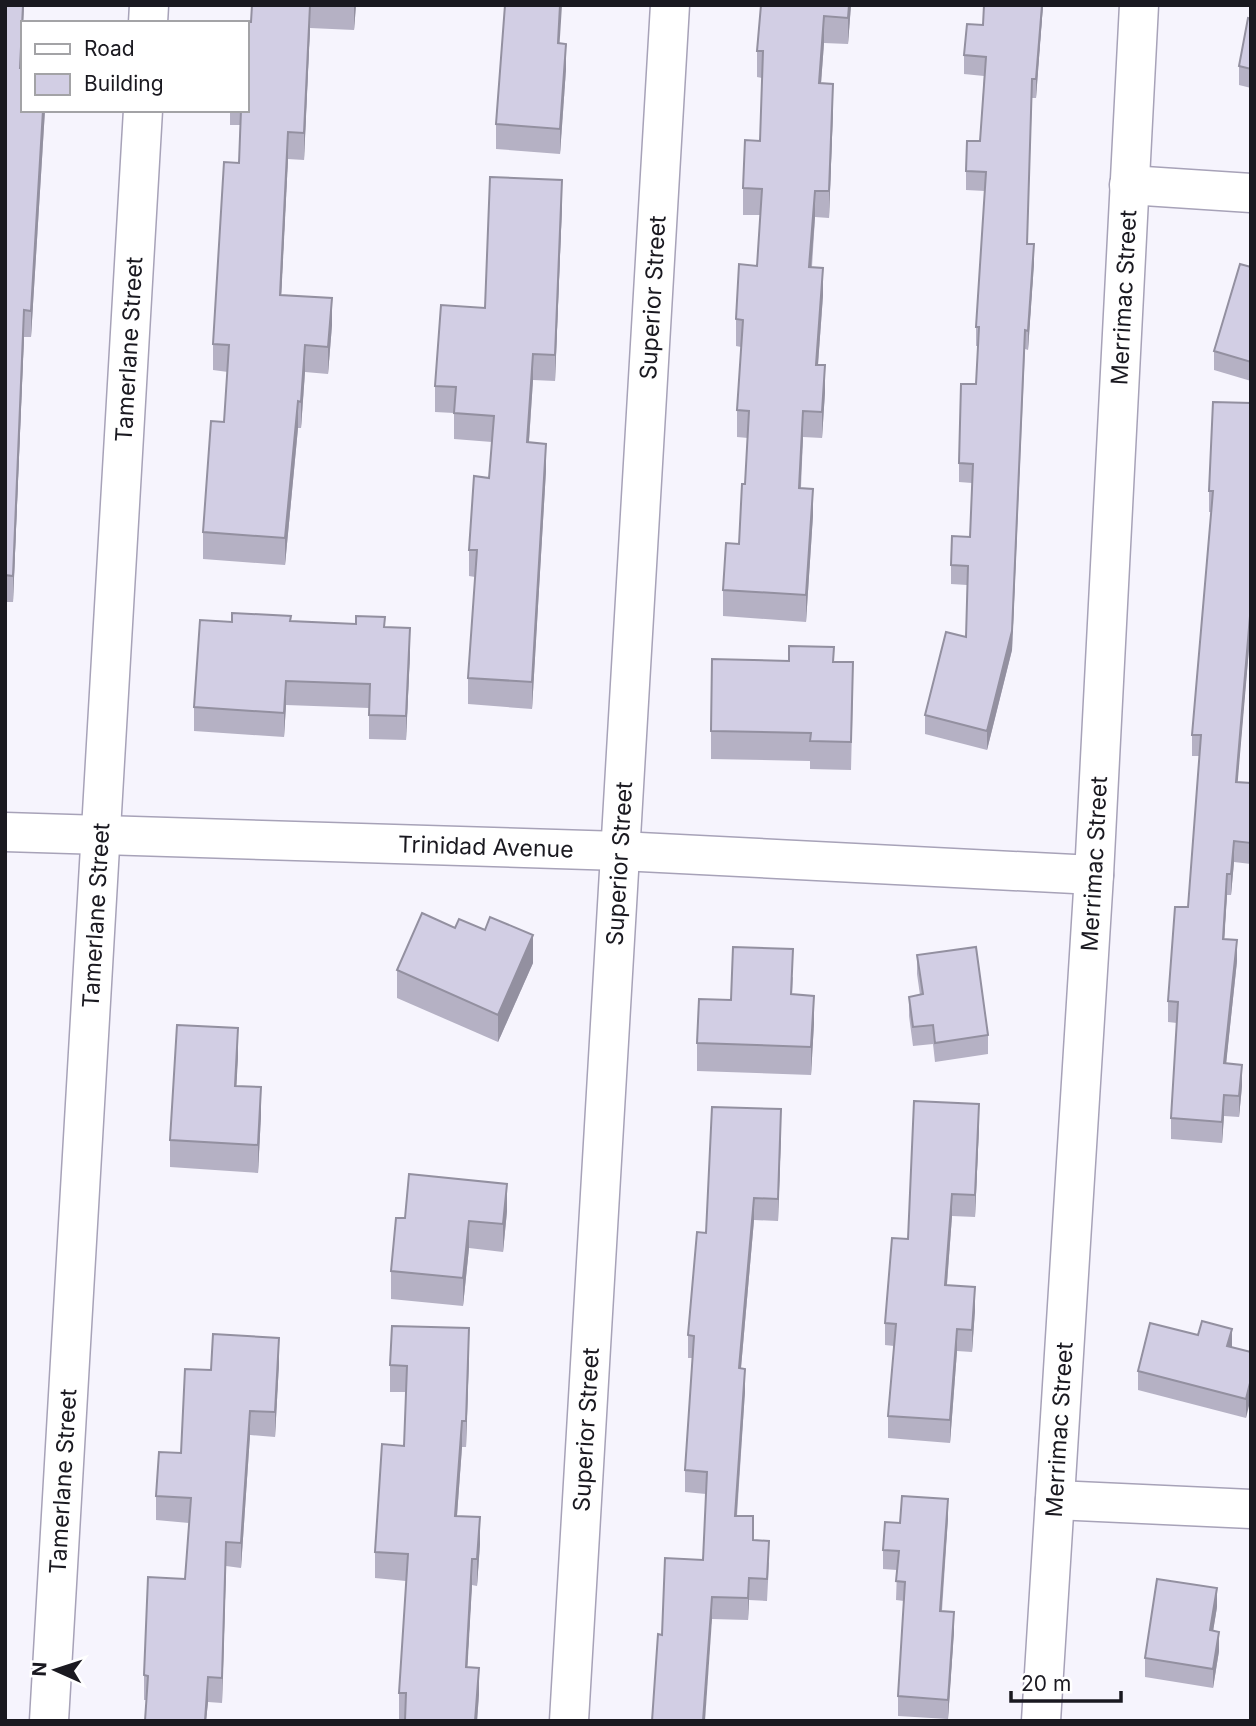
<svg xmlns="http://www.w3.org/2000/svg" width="1256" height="1726" font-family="Inter,sans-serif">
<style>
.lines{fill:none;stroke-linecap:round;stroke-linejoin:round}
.minor-casing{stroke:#a7a2b8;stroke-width:41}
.minor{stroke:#fff;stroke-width:38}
.wall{fill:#b5b1c4}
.shaded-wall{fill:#9390a0}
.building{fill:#d2cee4;stroke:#9390a0;stroke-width:2}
.labels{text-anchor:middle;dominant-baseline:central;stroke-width:7;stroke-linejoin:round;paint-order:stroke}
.street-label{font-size:23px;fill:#1a1920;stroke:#fff}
</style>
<rect width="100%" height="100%" fill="#f6f4fd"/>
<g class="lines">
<defs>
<g id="minor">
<path d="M148,23L149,5"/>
<path d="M1129,185L1251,193"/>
<path id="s1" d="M5,832L620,851L1094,875"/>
<path d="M1055,1500L1251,1509"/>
<path id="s2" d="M49,1721L143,110"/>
<path id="s3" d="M569,1721L670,5"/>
<path id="s4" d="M1041,1721L1094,875L1139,5"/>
</g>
</defs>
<use href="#minor" class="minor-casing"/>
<use href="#minor" class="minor"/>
</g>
<g class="wall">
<path d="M5,5L22,68L23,110H45L31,337H24L13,602H5Z"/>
<path d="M252,5H356L354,30L310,28L304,160L288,159L281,295L332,325L328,374L305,372L301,428H298L285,565L203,559V532L224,422L228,372L213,370V344L239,163L240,125H230V110H247Z"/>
<path d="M761,5H851L848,44L824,43L821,83L833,110L829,218L815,217L812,267L823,295L818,365L825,392L822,438L803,437L801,488L813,515L806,622L723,616V590L739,544L745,484L748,438L737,437V410L741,347L736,346V319L757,266L760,215H743V188L760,141L762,78L757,77V51Z"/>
<path d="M984,5H1043L1036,98H1032L1027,244L1034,263L1028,350L1025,349L1012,650L987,750L925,734V715L966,637L967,585L951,584V565L970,537L972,483L959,482V463L976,384L978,346H976V327L985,191L966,190V171L980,141L984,76L964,74V55L983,25Z"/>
<path d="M1251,19V88L1239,85V66Z"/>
<path d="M559,43L566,69L560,154L496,149V124Z"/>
<path d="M562,206L555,381L533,380L529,442L546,470L532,709L468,704V678L475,577L469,576V550L489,478L492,442L454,439V413L435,412V386L485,308Z"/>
<path d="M1251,267V381L1214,370V351Z"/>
<path d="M1251,403V637H1250L1237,782L1251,783V864L1234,862L1231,895H1227L1224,939L1237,961L1226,1063L1242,1086L1239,1117L1224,1116L1222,1143L1171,1139V1118L1177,1023L1168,1022V1001L1188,907L1200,756H1192V735L1211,512H1209V491Z"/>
<path d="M291,621L385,627L410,653L406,740L369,739V708L286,705L284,737L194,731V707L232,622Z"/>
<path d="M834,662L853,690L851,770L810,769V761L711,759V731Z"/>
<path d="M455,928L485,930L533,963L498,1042L397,998V970Z"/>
<path d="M917,955L988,1035V1054L935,1062L933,1044L913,1046L909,1016V997L920,995L917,974Z"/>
<path d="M793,977L792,995L814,1023L811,1075L697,1071V1043L731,1000Z"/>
<path d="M238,1056L236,1086L261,1115L258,1173L170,1167V1140Z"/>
<path d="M979,1126L975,1217L952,1216L947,1285L975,1310L972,1352L957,1351L950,1443L888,1438V1416L894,1346L885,1345V1323L908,1239Z"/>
<path d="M781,1132L778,1221L754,1220L741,1368L745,1391L737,1516L769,1563L767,1601L749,1600L748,1620L712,1619L662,1635L703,1560L706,1494L685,1492V1470L693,1358H688V1335Z"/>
<path d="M507,1211L503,1252L469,1248L463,1306L391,1299V1271L405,1218Z"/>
<path d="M1232,1348L1251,1352L1246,1418L1138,1390V1371Z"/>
<path d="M469,1354L466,1447H462L457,1516L480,1544L477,1586L472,1585L467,1667L479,1694L477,1721H405V1719H399V1693L406,1581L375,1578V1552L404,1446L406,1392H390V1365Z"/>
<path d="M279,1363L275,1437L250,1435L241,1568L226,1566L222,1703L208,1702L206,1721H145L147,1700H144V1675L185,1579L189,1523L156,1520V1496L181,1453L211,1370Z"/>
<path d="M948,1518L942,1611L954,1631L948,1719L898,1716V1696L904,1601L896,1600L897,1570L883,1569V1550L900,1523Z"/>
<path d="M1217,1607L1213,1631L1219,1651L1213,1688L1145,1677V1658Z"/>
</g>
<g class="shaded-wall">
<path d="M23,5H24L20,94V68Z"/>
<path d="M310,5V28L304,160V133Z"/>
<path d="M354,5H356L354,30Z"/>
<path d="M560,5H562L558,68V43Z"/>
<path d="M849,5H851L848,44V18Z"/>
<path d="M1042,5H1043L1036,98V79Z"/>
<path d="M824,16V43L819,110V83Z"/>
<path d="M566,44V69L560,154V129Z"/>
<path d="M833,84V110L829,218V191Z"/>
<path d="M43,110H45L31,337V311Z"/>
<path d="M288,132V159L280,321V295Z"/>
<path d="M562,180V206L555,381V355Z"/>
<path d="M815,191V217L809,294V267Z"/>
<path d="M1034,244V263L1028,350V331Z"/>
<path d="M823,268V295L816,391V365Z"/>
<path d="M332,298V325L328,374V347Z"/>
<path d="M24,310V337L13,602V576Z"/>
<path d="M1025,330L1012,650L987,750V731Z"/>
<path d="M305,345V372L301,428V402Z"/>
<path d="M533,354V380L527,469V442Z"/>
<path d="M825,365V392L822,438V412Z"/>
<path d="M298,401V428L285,565V538Z"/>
<path d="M803,411V437L799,515V488Z"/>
<path d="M546,444V470L532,709V682Z"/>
<path d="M813,489V515L806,622V595Z"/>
<path d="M1250,616V637L1236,802V782Z"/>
<path d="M410,628V653L406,740V716Z"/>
<path d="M286,681V705L284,737V713Z"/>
<path d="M1234,841V862L1231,895V874Z"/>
<path d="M1227,874V895L1223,960V939Z"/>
<path d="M533,935V963L498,1042V1015Z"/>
<path d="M1237,940V961L1224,1084V1063Z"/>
<path d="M814,996V1023L811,1075V1047Z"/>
<path d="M238,1028V1056L235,1114V1086Z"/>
<path d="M1242,1065V1086L1239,1117V1096Z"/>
<path d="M261,1087V1115L258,1173V1145Z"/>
<path d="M1224,1095V1116L1222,1143V1122Z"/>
<path d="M979,1104V1126L975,1217V1195Z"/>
<path d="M781,1109V1132L778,1221V1199Z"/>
<path d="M507,1184V1211L503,1252V1224Z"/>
<path d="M952,1194V1216L945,1308V1285Z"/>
<path d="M754,1198V1220L739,1390V1368Z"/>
<path d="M469,1221V1248L463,1306V1278Z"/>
<path d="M975,1287V1310L972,1352V1330Z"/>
<path d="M469,1328V1354L466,1447V1421Z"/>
<path d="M957,1329V1351L950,1443V1420Z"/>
<path d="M1232,1329V1349L1227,1346Z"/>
<path d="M279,1338V1363L275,1437V1412Z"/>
<path d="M745,1369V1391L735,1538V1516Z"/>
<path d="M1251,1379V1398L1246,1418V1399Z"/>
<path d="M250,1411V1435L241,1568V1543Z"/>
<path d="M462,1421V1447L455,1542V1516Z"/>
<path d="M948,1499V1518L940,1630V1611Z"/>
<path d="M480,1517V1544L477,1586V1559Z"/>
<path d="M226,1542V1566L222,1703V1678Z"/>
<path d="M472,1559V1585L466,1693V1667Z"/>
<path d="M749,1578V1600L748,1620V1598Z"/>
<path d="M1217,1588V1607L1210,1650V1630Z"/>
<path d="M712,1597V1619L705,1721H703Z"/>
<path d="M954,1612V1631L948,1719V1700Z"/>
<path d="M1219,1632V1651L1213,1688V1669Z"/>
<path d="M479,1668V1694L477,1721H475Z"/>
<path d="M208,1677V1702L206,1721H205Z"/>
</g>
<g class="building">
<path d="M5,5H23L20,68H23V110H43L31,311L24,310L13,576L5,575Z"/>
<path d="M252,5H310L304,133L288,132L280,295L332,298L328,347L305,345L301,402L298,401L285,538L203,532L211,421L224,422L229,345L213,344L224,162L239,163L241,110H247V23H233V21L251,22Z"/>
<path d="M505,5H560L558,43L566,44L560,129L496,124Z"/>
<path d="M761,5H849L848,18L824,16L819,83L833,84L829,191H815L809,267L823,268L816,365H825L822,412L803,411L799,488L813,489L806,595L723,590L726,543L739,544L742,484H745L749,411L737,410L743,320L736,319L739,264L757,266L762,189L743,188L745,140L760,141L763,51H757Z"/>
<path d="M984,5H1042L1036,79H1032L1027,244H1034L1028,331L1025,330L1012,631L987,731L925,715L946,632L966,637L968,566L951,565L952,536L970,537L973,464L959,463L961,384H976L979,327H976L986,172L966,171L967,141H980L986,57L964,55L967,24L983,25Z"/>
<path d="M1248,18L1251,19V69L1239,66Z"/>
<path d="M490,177L562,180L555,355L533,354L527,442L546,444L532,682L468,678L477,550H469L474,476L489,478L494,416L454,413L456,387L435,386L441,305L485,308Z"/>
<path d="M1240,264L1251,267V362L1214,351Z"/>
<path d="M1213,402L1251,403V616H1250L1236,782L1251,783V843L1234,841L1231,874H1227L1223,939L1237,940L1224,1063L1242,1065L1239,1096L1224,1095L1222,1122L1171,1118L1178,1002L1168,1001L1175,907H1188L1201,735H1192L1213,491H1209Z"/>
<path d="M232,613L291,616L290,621L356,624V616L385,617L384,627L410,628L406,716L369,715L370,684L286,681L284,713L194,707L200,620L232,622Z"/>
<path d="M789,646L834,647L833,662H853L851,742L810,741L811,733L711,731L712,659L789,661Z"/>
<path d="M422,913L455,928L459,919L485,930L490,917L533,935L498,1015L397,970Z"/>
<path d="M733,947L793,949L791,994L814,996L811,1047L697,1043L699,999L731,1000Z"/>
<path d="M976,947L988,1035L935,1043L933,1025L913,1027L909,997L923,994L917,955Z"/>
<path d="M177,1025L238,1028L235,1086L261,1087L258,1145L170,1140Z"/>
<path d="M914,1101L979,1104L975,1195L952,1194L945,1285L975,1287L972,1330L957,1329L950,1420L888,1416L896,1324L885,1323L892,1238L908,1239Z"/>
<path d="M712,1107L781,1109L778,1199L754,1198L739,1368L745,1369L735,1516H753V1540L769,1541L767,1579L749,1578L748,1598L712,1597L703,1721H652L658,1634L662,1635L665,1558L703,1560L707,1472L685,1470L694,1336L688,1335L697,1232L706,1233Z"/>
<path d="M409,1174L507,1184L503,1224L469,1221L463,1278L391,1271L396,1218H405Z"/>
<path d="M1202,1321L1232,1329L1227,1346L1251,1352V1379L1246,1399L1138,1371L1150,1323L1198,1335Z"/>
<path d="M392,1326L469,1328L466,1421H462L455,1516L480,1517L477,1559H472L466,1667L479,1668L475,1721H405L406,1693H399L408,1554L375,1552L382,1444L404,1446L407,1366L390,1365Z"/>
<path d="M213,1334L279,1338L275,1412L250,1411L241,1543L226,1542L222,1678L208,1677L205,1721H145L148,1676L144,1675L148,1577L185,1579L191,1498L156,1496L159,1452L181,1453L185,1369L211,1370Z"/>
<path d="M902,1496L948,1499L940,1611L954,1612L948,1700L898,1696L905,1582L896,1581L899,1551L883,1550L885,1522L900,1523Z"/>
<path d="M1157,1579L1217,1588L1210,1630L1219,1632L1213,1669L1145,1658Z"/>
</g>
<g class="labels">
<g class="street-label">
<text stroke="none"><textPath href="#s3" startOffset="1426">Superior Street</textPath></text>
<text stroke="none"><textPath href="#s4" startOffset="1426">Merrimac Street</textPath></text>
<text stroke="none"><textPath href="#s2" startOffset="1374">Tamerlane Street</textPath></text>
<text stroke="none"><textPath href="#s1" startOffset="481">Trinidad Avenue</textPath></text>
<text stroke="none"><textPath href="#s3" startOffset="859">Superior Street</textPath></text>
<text stroke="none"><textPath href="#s4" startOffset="859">Merrimac Street</textPath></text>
<text stroke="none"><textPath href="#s2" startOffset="807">Tamerlane Street</textPath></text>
<text stroke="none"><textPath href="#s3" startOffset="292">Superior Street</textPath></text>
<text stroke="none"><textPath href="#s4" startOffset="292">Merrimac Street</textPath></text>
<text stroke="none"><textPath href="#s2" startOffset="240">Tamerlane Street</textPath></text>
</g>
</g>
<rect width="1256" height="1726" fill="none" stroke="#1a1920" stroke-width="14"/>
<rect x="21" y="21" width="228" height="91" fill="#ffffff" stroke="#a3a3a6" stroke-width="2"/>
<rect x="35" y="44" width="35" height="10" fill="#ffffff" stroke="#a3a3a6" stroke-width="2"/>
<text x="84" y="56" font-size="21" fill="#1a1920">Road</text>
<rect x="35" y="74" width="35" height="21" fill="#d2cee4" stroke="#a3a3a6" stroke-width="2"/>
<text x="84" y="91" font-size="21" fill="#1a1920">Building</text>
<g transform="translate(56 1670) rotate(273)" stroke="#ffffff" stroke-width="5" paint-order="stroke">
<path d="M0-5L12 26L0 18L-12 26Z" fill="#1a1920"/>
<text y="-10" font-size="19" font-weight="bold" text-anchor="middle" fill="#1a1920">N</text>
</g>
<path d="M1011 1691v10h110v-10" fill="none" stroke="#1a1920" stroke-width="3.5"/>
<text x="1021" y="1691" font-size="21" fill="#1a1920" stroke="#ffffff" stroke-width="5" paint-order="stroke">20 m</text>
</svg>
